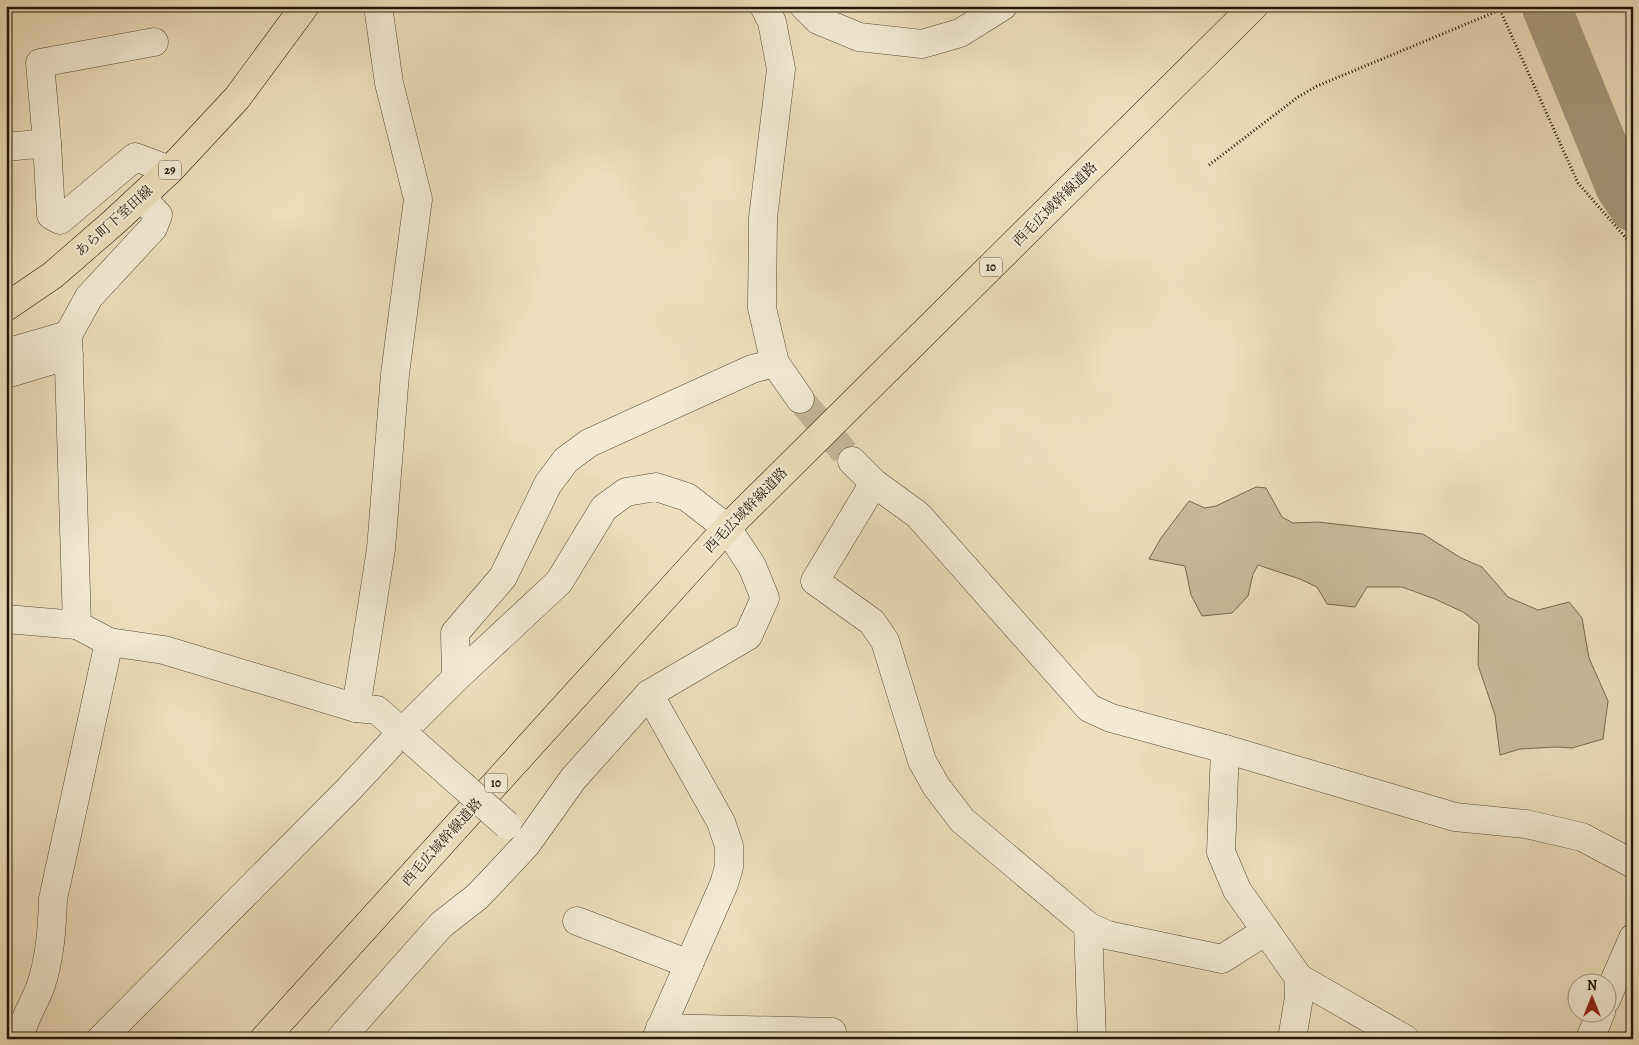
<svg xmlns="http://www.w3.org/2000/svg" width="1639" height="1045" font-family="Alegreya,'Noto Serif JP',serif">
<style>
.green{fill:#cbbc9e;stroke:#776954}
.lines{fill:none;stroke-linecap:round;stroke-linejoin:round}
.river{stroke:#a99a80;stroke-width:49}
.building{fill:#8d7e67;stroke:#231609}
.minor-tunnel{stroke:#c5b699;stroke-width:28;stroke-dasharray:28 14;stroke-linecap:butt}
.minor-casing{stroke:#564836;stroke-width:29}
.major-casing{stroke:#231609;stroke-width:29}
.path{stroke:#231609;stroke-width:3;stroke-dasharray:1 2.5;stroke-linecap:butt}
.minor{stroke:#f4ead4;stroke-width:28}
.major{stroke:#eedebd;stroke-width:28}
.minor-bridge-casing{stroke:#564836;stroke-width:29;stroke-linecap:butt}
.minor-bridge{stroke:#f4ead4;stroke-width:28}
.labels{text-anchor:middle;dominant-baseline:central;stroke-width:4.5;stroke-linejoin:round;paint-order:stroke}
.shield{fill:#f4ead4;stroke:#625646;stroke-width:1}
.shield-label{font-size:12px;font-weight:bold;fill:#231609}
.street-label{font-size:14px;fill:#231609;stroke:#f4ead4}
</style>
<rect width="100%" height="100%" fill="#eedebd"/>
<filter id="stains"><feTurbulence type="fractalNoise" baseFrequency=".004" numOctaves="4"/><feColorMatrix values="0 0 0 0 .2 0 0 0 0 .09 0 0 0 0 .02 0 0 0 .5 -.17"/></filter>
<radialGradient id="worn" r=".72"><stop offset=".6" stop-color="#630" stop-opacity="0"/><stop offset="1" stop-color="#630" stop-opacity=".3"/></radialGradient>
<path class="green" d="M1256,487L1266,488L1282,517L1293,523L1318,522L1423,534L1461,558L1482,567L1508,597L1538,610L1569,602L1582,618L1589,658L1608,701L1603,739L1572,748L1556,747L1520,749L1500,755L1495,715L1478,665L1479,624L1463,612L1435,599L1402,587H1367L1355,607L1327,604L1317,587L1300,579L1258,565L1253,574L1248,596L1232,613L1202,616L1191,595L1185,566L1149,559L1161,538L1189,501L1205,508L1216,506Z"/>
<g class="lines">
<path class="river" d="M1546,6L1620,187L1633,207"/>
</g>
<path class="building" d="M6,231L10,249L6,250Z"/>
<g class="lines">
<path class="minor-tunnel" d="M800,399L852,461"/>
<defs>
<g id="minor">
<path d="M764,6L772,22L781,69L763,218L762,308L775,363L800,399"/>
<path d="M804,6L818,20L859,37L922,44L960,33L1003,6"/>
<path d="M47,143L40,63L154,42"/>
<path d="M6,147L47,143L51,215L60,220L135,157L170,170"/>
<path d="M141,197L158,215L153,228L89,297L68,335L77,625L109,642L164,650L356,708L377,710L411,740"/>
<path d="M6,353L68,335"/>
<path d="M6,374L69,355"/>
<path d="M852,461L874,483L918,515L1089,708L1111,718L1225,749L1455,817L1526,824L1582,837L1633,864"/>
<path d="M874,483L815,581L872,622L885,641L922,761L936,786L962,820L1088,926L1107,935L1222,959L1266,931"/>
<path d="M6,619L77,625"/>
<path d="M456,678L455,633L503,577L548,484L566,460L589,443L752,369L775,363"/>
<path d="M649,694L721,822L729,846V867L724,884L656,1039"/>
<path d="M356,708L381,549L395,374L418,199L389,83L378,6"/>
<path d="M1225,749L1221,852L1237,890L1299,978V997L1292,1039"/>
<path d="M577,921L689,964"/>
<path d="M1088,926L1092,1039"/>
<path d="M1299,978L1405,1039"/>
<path d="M1606,1000L1633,938"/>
<path d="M660,1028L832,1032"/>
<path d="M19,1039C23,1021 33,1005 40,988C50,959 52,929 53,899L109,642"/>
<path d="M101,1039L348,790L402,732L456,678L559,582L604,508L626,492L656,487L687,497L727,528L752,566L765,598L748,636L649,694L573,779L526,845L478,896L441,925L340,1039"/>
<path d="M1590,1039L1601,1012"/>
</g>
<g id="major">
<path d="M6,307L53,275L114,222L170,170L237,98L305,6"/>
<path d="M264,1039L727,528L1254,6"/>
</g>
</defs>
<use href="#minor" class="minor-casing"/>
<use href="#major" class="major-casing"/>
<path class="path" d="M1209,165L1298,97L1317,86L1500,10L1578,183L1633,246"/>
<use href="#minor" class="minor"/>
<use href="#major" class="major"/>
<defs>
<path id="minor-bridge" d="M411,740L507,825"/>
</defs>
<use href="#minor-bridge" class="minor-bridge-casing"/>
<use href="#minor-bridge" class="minor-bridge"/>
</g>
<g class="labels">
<g class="shield">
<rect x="159" y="160.5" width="22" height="19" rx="4"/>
<rect x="980" y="257.5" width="22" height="19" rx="4"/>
<rect x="485" y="773.5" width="22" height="19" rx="4"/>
</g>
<g class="shield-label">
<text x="170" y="170">29</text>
<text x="991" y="267">10</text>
<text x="496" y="783">10</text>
</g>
<g class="street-label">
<text transform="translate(1055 204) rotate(-45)">西毛広域幹線道路</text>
<text transform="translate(114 221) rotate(-42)">あら町下室田線</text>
<text transform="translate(746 510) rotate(-46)">西毛広域幹線道路</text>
<text transform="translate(442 842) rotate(-48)">西毛広域幹線道路</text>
</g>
</g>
<rect width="1639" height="1045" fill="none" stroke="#eedebd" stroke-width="25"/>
<rect x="8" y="8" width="1624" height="1030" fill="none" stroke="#231609" stroke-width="2.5"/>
<rect x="12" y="12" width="1614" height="1020" fill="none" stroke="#231609"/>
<g transform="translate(1592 998)"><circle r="24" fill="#f4ead4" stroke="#a09583"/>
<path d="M0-4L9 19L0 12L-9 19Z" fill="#8f2418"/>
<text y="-8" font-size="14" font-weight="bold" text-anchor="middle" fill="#231609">N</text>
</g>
<rect width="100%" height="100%" filter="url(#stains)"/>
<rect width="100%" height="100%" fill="url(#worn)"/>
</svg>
